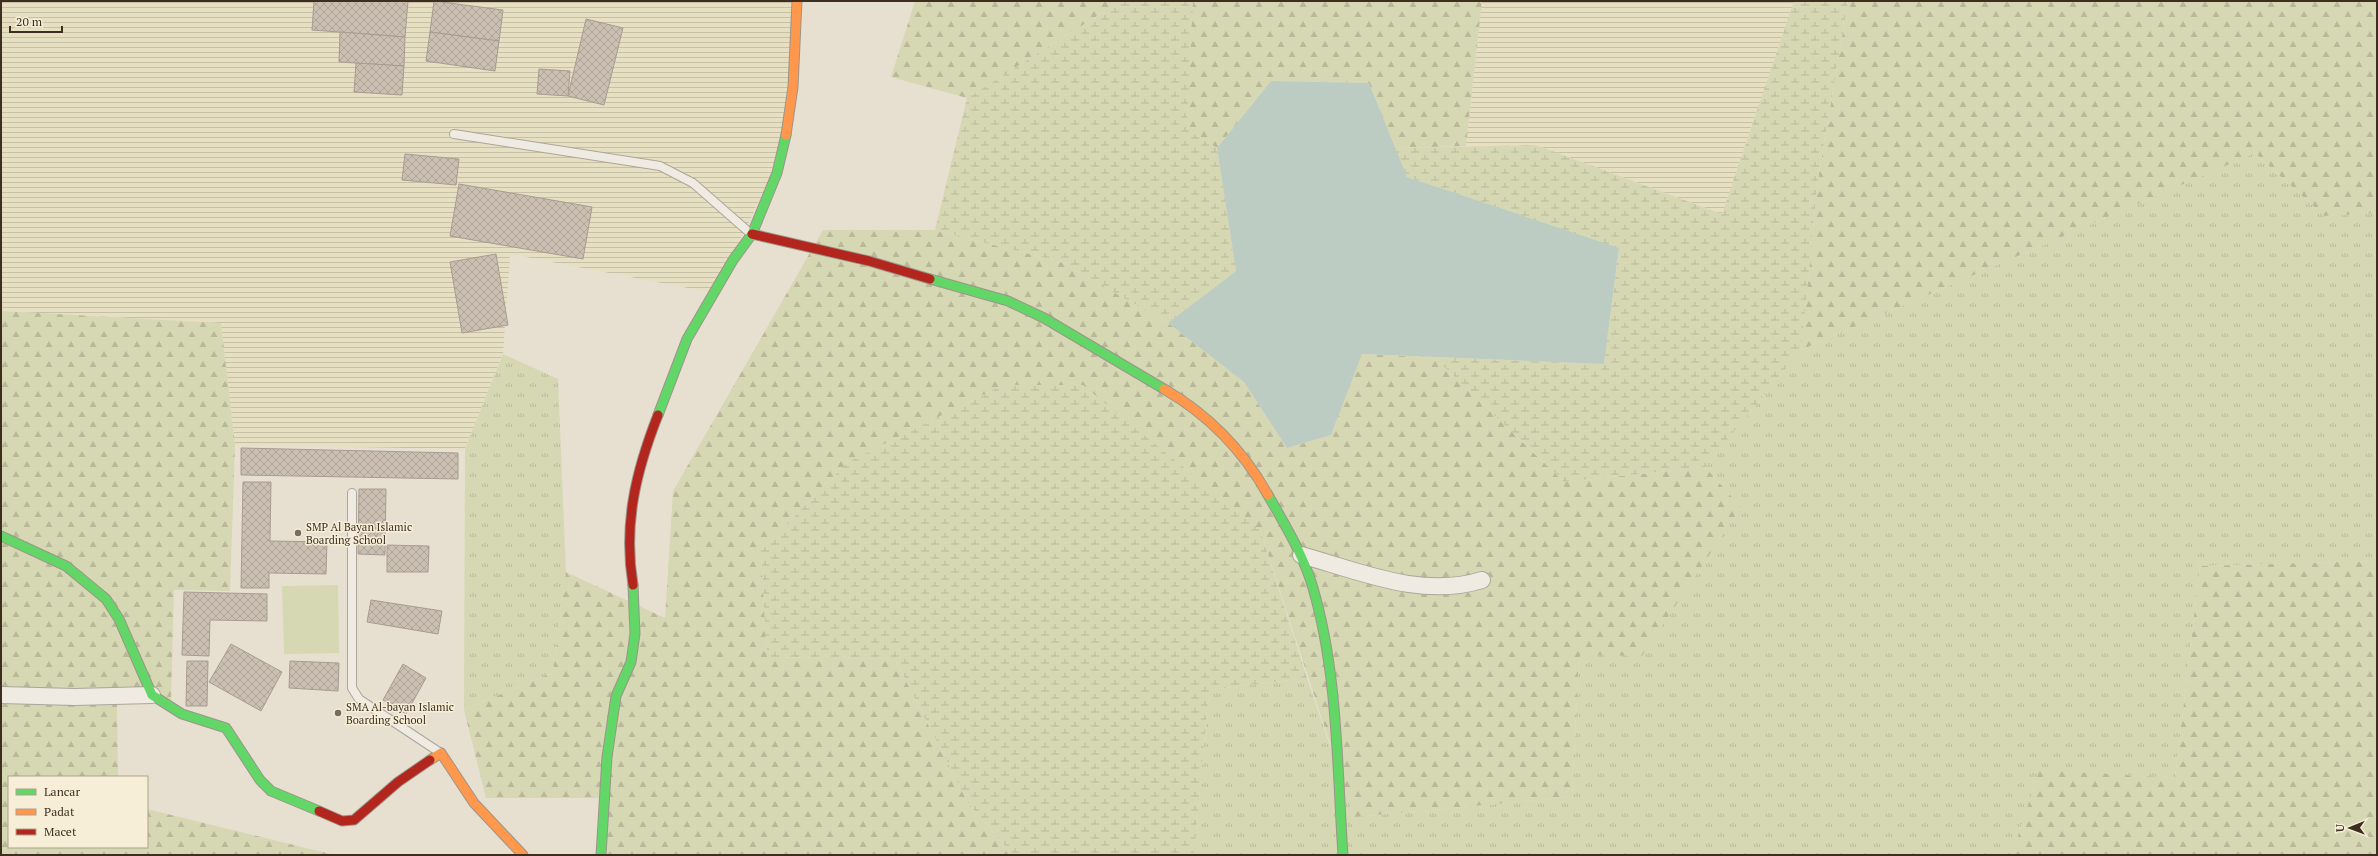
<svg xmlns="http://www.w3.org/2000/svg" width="2378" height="856" font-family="'PT Serif',serif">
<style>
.farmland{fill:url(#farmland-rules)}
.grass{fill:url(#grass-tufts)}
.forest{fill:url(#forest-firs)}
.wetland{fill:url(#wetland-marsh)}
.pitch{fill:#d6d7b3}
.water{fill:#bcccc2}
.building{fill:url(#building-cross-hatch);stroke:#a89c90}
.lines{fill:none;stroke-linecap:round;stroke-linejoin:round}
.lane-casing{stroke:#ada599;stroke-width:10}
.street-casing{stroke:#ada599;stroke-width:18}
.fast-casing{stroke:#9c958a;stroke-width:11}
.slow-casing{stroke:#9c958a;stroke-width:11}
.jam-casing{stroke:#9c958a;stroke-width:11}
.lane{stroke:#efebe3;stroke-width:8}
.street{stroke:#efebe3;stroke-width:16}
.fast{stroke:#63d668;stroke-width:9}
.slow{stroke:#ff974d;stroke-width:9}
.jam{stroke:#b3261e;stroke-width:9}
.poi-dot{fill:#786c5e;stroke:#f7eed8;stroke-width:1.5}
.labels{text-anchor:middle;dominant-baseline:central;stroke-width:3;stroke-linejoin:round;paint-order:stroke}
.poi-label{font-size:11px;fill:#3d2e20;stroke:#f7eed8;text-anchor:start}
</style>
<defs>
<pattern id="farmland-rules" width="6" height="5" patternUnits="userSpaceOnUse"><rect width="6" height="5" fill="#e6dfc2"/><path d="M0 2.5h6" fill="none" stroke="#c6c0a6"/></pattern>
<pattern id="grass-tufts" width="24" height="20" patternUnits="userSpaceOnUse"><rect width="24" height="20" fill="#d6d7b3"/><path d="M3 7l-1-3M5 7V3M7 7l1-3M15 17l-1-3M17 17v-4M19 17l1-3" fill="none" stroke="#b9b99a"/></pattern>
<pattern id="forest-firs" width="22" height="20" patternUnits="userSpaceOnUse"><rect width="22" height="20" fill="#d6d7b3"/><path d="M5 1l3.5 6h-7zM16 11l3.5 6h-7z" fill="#b9b99a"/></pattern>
<pattern id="wetland-marsh" width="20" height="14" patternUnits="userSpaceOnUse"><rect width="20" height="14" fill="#d6d7b3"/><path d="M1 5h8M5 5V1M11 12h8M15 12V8" fill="none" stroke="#b9b99a"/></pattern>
<pattern id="building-cross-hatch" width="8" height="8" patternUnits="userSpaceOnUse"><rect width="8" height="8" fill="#cbbfb2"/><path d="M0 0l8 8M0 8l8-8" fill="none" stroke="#afa499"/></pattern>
</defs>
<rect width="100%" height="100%" fill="#e7e0d1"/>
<g class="farmland">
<path d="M1,1H793L788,142L714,293L510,254L503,354L465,449L235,445L221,323L1,311Z"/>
<path d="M1482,1H1794L1722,214L1536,145L1466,146Z"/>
</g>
<g class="grass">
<path d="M2255,153L2324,216L2377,213V561L2200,566L2175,778L2039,771L2012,855H1194L1209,690L1307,678L1354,817L1572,797L1579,655L1741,507L1705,467L1801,350Z"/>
<path d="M503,354L558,379L566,572L553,672L464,710L465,449Z"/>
</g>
<g class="forest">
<path d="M915,1H1121L967,98L891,77Z"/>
<path d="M1192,1H1482L1466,146L1395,148L1369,83L1271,81L1217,148L1187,129Z"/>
<path d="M1848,1H2377V213L2324,216L2255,153L1801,350L1818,179Z"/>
<path d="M823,230H935L1061,262L1168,323L1244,382L1287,448L1331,435L1361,354L1434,357L1564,482L1705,467L1741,507L1642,656L1579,655L1572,797L1354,817L1260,530L1003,385L848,462L761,550L767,657L895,659L968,803L1013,855H607L604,798H486L464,710L553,672L566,572L665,618L673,491Z"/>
<path d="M1,311L221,323L235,445L230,591L174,590L171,702L117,704L118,777H9V847H147V809L335,855H1Z"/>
<path d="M2377,561V855H2012L2039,770L2175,778L2200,566Z"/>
</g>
<g class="wetland">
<path d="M1121,1H1193L1187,129L1217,148L1236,271L1168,323L1061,262L935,230L967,98Z"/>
<path d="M1794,1H1848L1818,179L1801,350L1705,467L1564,482L1434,357L1604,364L1619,249L1407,177L1395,148L1536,145L1722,214Z"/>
<path d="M1003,385H1083L1260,530L1307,678L1209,690L1194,855H1013L968,803L895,659L767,657L761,550L848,462Z"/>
</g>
<path class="pitch" d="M338,585L339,653L284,654L282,586Z"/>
<path class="water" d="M1271,81L1369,83L1407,177L1619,248L1604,364L1362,354L1331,435L1287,448L1244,382L1168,323L1236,271L1217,148Z"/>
<g class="building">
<path d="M314,1H408L405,37L312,30Z"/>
<path d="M434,1L503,10L499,41L430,32Z"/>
<path d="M586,19L623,28L604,105L568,96Z"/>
<path d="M340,32L405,37L404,66L339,62Z"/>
<path d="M430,32L499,41L495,71L426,61Z"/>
<path d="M356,63L404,66L402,95L354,92Z"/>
<path d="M539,69L570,71L568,96L537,94Z"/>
<path d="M405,154L459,159L456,185L402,180Z"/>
<path d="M459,184L592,207L583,259L450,236Z"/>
<path d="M496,254L508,325L462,333L450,262Z"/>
<path d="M241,448L458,453V479L241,475Z"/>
<path d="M243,482H271L270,541L327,542L326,574L269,573V588H241Z"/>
<path d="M359,489H386L385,555L358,554Z"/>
<path d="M387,545L429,546L428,572H387Z"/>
<path d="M184,592L267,594V621L210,620L209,656L182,655Z"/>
<path d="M371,600L442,611L438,634L367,622Z"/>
<path d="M231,644L282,672L261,711L209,682Z"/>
<path d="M187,661H208L207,706H186Z"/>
<path d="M290,661L339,663L338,691L289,688Z"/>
<path d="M403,664L426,678L406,714L383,700Z"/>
</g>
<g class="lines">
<defs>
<g id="lane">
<path d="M454,134L660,166L693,183L750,233"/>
<path d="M352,493V688L359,699L439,752"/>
</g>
<g id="street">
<path d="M1301,555C1359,571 1422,599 1482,580"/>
<path d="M1,695L75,697L152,695"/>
</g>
<g id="fast">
<path d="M930,279L1008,301L1044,318L1164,389"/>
<path d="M658,415L687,339L733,260L752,234L777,173L786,135"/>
<path d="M1268,495C1285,525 1303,554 1313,588C1338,673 1337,767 1343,855"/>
<path d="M1,536L66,566L106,599L119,619L152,695L182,714L226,728L260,780L271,791L319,811"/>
<path d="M601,855L607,757L616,696L631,662L635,634L633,585"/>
</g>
<g id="slow">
<path d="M786,135L793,87L797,1"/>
<path d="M1164,389C1209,415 1243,450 1268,495"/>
<path d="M430,760L441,753L474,803L523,855"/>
</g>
<g id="jam">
<path d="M752,234L869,261L930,279"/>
<path d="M633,585C623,524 636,471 658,415"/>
<path d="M319,811L342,821L354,820L398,782L430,760"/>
</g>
</defs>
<use href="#lane" class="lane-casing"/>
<use href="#street" class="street-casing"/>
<use href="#fast" class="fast-casing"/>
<use href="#slow" class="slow-casing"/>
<use href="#jam" class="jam-casing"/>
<use href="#lane" class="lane"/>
<use href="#street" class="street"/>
<use href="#fast" class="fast"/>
<use href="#slow" class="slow"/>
<use href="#jam" class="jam"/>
</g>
<g class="poi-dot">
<circle cx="298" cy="533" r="4"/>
<circle cx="338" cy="713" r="4"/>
</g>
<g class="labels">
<g class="poi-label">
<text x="306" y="527">SMP Al Bayan Islamic<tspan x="306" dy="13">Boarding School</tspan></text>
<text x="346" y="707">SMA Al-bayan Islamic<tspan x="346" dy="13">Boarding School</tspan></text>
</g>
</g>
<rect width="2378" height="856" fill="none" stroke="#3d2e20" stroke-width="4"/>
<rect x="8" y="776" width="140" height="72" fill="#f7eed8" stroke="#ada18e"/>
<rect x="16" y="789" width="20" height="6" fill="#63d668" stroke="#ada18e"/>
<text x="44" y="796" font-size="12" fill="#3d2e20">Lancar</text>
<rect x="16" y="809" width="20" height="6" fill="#ff974d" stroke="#ada18e"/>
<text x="44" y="816" font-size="12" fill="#3d2e20">Padat</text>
<rect x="16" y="829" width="20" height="6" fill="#b3261e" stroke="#ada18e"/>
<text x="44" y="836" font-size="12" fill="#3d2e20">Macet</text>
<g transform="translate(2350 828) rotate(269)" stroke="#f7eed8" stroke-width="3" paint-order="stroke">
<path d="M0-3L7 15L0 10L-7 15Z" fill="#3d2e20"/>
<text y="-6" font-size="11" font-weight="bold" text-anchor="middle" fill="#3d2e20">U</text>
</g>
<path d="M10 26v6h52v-6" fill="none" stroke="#3d2e20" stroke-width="2"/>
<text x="16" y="26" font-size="12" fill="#3d2e20" stroke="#f7eed8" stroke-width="3" paint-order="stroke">20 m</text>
</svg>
